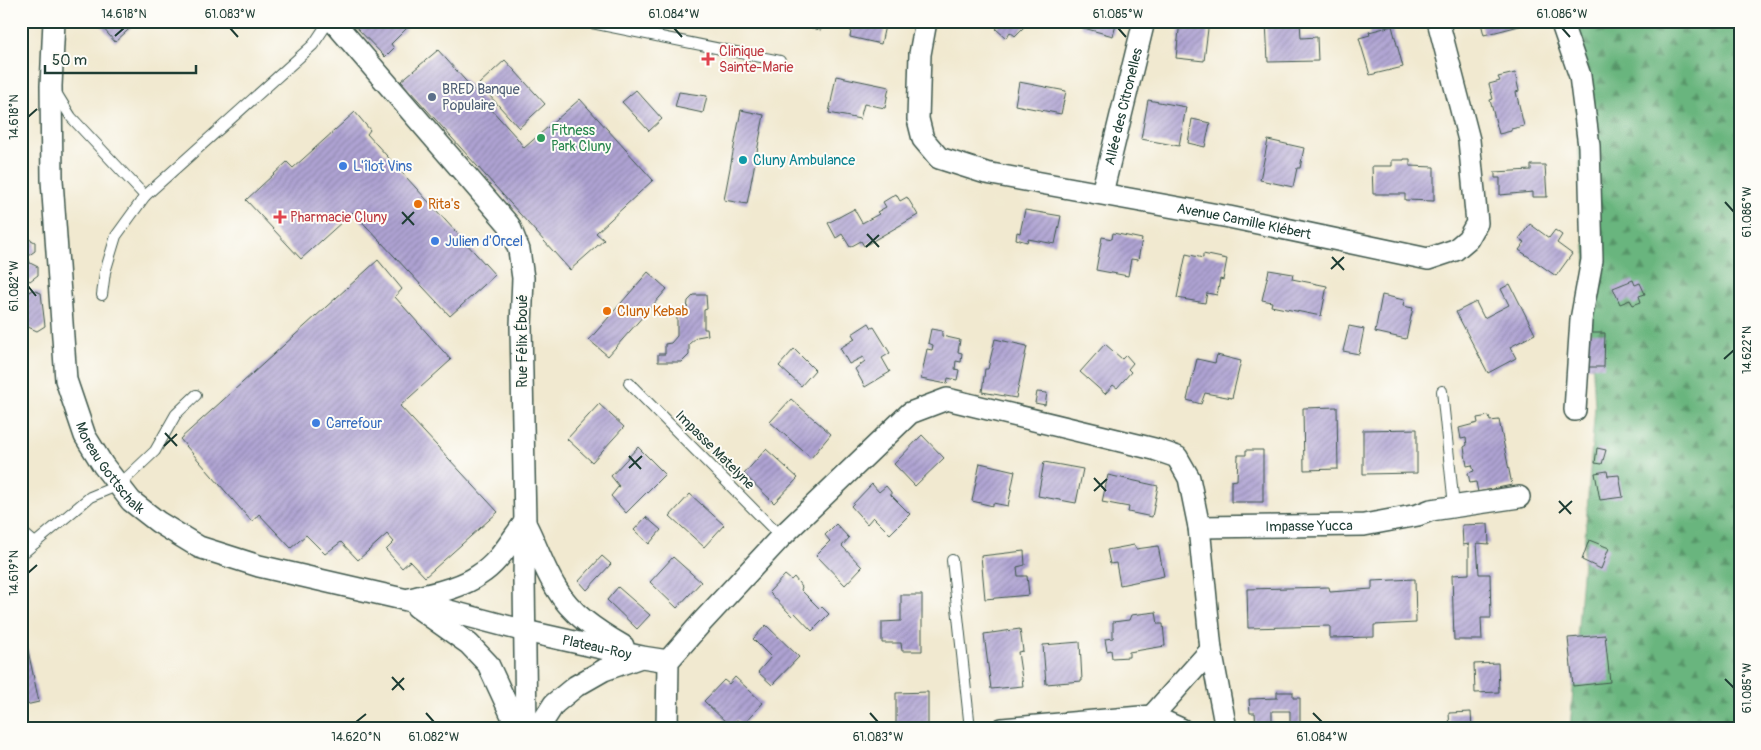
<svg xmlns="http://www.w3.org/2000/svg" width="1761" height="750" font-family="Pangolin,sans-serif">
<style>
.forest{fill:url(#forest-firs);stroke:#447959}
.building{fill:url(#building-hatch)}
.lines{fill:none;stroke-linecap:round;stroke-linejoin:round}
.service-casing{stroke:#3e574b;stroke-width:12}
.minor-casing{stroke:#3e574b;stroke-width:24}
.service{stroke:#fff;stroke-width:10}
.minor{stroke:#fff;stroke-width:21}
.ticks{fill:none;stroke:#1f3d34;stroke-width:2}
.health-dot{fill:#e0444e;stroke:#fdfcf7;stroke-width:2}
.service-dot{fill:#5c6f8a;stroke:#fdfcf7;stroke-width:2}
.leisure-dot{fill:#2e9e5b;stroke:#fdfcf7;stroke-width:2}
.culture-dot{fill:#0f9aa8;stroke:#fdfcf7;stroke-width:2}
.shop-dot{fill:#3f7fe0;stroke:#fdfcf7;stroke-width:2}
.food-dot{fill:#e8710a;stroke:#fdfcf7;stroke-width:2}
.labels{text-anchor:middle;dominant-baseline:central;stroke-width:4;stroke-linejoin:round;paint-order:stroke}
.health-label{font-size:14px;fill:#be3a42;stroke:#fdfcf7;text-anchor:start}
.service-label{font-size:14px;fill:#4e5e75;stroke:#fdfcf7;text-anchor:start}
.street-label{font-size:14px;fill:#1f3d34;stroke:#fdfcf7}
.leisure-label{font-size:14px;fill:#27864d;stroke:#fdfcf7;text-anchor:start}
.culture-label{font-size:14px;fill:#0d838f;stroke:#fdfcf7;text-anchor:start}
.shop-label{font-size:14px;fill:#366cbe;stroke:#fdfcf7;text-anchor:start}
.food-label{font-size:14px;fill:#c56008;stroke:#fdfcf7;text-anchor:start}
.neatline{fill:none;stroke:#1f3d34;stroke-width:2}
.ticks-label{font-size:12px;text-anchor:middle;fill:#1f3d34}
</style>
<defs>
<pattern id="forest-firs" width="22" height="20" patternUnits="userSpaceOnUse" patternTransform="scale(1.25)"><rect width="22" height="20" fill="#69b57e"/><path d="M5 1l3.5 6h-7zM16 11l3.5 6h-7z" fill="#569468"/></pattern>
<pattern id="building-hatch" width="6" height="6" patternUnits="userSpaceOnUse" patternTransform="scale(1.25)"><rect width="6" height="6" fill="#afa3d3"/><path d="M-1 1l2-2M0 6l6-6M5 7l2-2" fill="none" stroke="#8e86ac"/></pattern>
</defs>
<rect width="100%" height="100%" fill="#fdfcf7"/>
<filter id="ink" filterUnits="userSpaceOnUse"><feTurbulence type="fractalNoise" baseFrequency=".02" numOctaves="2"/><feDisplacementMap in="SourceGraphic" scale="10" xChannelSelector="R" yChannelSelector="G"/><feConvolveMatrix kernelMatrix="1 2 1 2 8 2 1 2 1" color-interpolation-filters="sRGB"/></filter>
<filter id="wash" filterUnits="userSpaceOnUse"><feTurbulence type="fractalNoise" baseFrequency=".0096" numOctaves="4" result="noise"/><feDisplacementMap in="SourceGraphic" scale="20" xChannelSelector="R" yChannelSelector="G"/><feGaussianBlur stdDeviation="1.12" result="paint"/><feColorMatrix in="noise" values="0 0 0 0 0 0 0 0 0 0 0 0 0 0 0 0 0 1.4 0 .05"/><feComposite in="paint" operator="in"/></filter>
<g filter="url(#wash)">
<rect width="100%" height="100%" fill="#f1e9d0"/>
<path class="forest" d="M1567,21H1740V729H1570L1595,406L1572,41Z"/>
<g id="blocks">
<g class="building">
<path d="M97,21H138L115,42Z"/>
<path d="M355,21H404L409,26L391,44L394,48L385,57L353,24Z"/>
<path d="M813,21H822L821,30L811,28Z"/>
<path d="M853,21H886L881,44L850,37Z"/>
<path d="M1003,21H1027L1029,22L1015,36L1010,32L1006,38L996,29Z"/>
<path d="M1082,21H1117L1113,36L1080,27Z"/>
<path d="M1180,21H1209L1204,61L1176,58Z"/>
<path d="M1266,21H1300L1301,38L1317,37L1318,61L1268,62Z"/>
<path d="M1478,21H1526L1527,24L1484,35L1481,23L1479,24Z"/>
<path d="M1392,26L1403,67L1370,75L1359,38L1370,35L1369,32Z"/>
<path d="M438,50L517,138L524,148L580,99L653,180L596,233L604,240L570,270L401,81Z"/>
<path d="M505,60L545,104L519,128L479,84Z"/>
<path d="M1515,73L1519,91L1516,92L1524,126L1511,129V131L1499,134L1490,100L1493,99L1489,84L1500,81L1498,77Z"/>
<path d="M836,76L889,87L885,108L864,104L860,119L829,113Z"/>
<path d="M1019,82L1066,91L1061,114L1015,105Z"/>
<path d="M636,90L662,119L649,131L622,102Z"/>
<path d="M679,92L707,96L703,113L675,107Z"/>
<path d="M1148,100L1186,107L1179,146L1141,139Z"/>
<path d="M741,110L764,115L747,204L724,200Z"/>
<path d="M355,112L370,130L367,134L495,275L450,316L353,212L301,259L246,200L287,162L293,168Z"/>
<path d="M1192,119L1210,123L1205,147L1188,143Z"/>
<path d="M1268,140L1304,148L1300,168H1297L1293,187L1260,180Z"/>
<path d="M1404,159H1410V166L1434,167V201L1405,200V194H1373L1372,166H1392V160H1404Z"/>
<path d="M1531,165H1545L1547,197H1533V192L1500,195V178H1495V172L1531,170Z"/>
<path d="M896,194L900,201L907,197L918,215L864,246L861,241L850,247L842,234L836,238L828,223L854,209L862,223L879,214L877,212L886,207L883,202Z"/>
<path d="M1025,210L1061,216L1055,244L1028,239L1027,242L1016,239L1017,232L1020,233Z"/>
<path d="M1530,224L1549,238L1555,230L1562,235L1557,243L1572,254L1556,276L1519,250L1525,242L1519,239Z"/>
<path d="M1113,233L1142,239L1138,260L1131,259L1128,276L1096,270L1102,237L1112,239Z"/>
<path d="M27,238L35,242V251L28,256L30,263L38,267V275L30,281L21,276V242Z"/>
<path d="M1186,254L1203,258V254L1227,259L1223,280L1220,279L1217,295L1207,293L1205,303L1177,298Z"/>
<path d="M378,260L402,289L395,297L451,360L400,406L498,512L425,577L410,561L402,568L386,550L394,542L387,534L358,560L341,542L325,554L306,535L291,548L259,514L252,522L180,439Z"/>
<path d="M1269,270L1293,274L1292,279L1327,286L1321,316L1271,306L1272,302L1262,300Z"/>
<path d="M648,272L667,289L608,356L589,340Z"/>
<path d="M1633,280L1635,285L1640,283L1645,294L1639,296L1641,302L1633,305L1630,300L1620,304L1613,288Z"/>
<path d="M1510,284L1535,334L1510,347L1516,358L1488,373L1456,312L1476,302L1484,318L1509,305L1501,289Z"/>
<path d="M32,290L41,293L45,326L37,331L28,327L27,320L21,318V305L25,302L24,295Z"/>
<path d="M694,295H706L707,309L704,310V329H707L708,335L697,337L689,344V355L682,362H658V354H665V344L671,343L677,336V314L680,309H687L688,301Z"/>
<path d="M1382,295L1404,300L1403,306L1413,308L1406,339L1375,332Z"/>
<path d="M869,323L872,328L874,327L890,353L882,358L890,372L865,387L855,369L865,361L863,357L849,364L840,348L855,339L852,334Z"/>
<path d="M1349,326L1364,329L1359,354L1343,351Z"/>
<path d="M931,329L942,331V336L960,340L958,352L962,353L961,362L956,361L955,369L959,370L957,380L948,378L947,384L921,379L927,349L932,350L933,345L928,343Z"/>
<path d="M1585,333H1605L1604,367H1585Z"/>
<path d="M995,339L1027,346L1016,398L982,392L985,369H988Z"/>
<path d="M1105,344L1122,359L1126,355L1133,363L1128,369L1131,372L1117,388L1113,385L1105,394L1080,372Z"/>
<path d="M794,349L815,370L801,386L779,366Z"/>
<path d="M1217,355L1241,361L1232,398L1205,393L1201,404L1187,400L1197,359L1215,363Z"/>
<path d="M1037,392L1047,393L1045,405L1035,403Z"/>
<path d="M791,399L831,434L811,458L770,422Z"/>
<path d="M599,404L624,427L592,462L567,439Z"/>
<path d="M1337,407L1338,469L1304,470L1303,408Z"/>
<path d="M1489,416L1490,421L1499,420L1512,485L1478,492L1476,482L1470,483L1468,473L1474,471L1472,465L1467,466L1464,447L1467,445L1466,438L1461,439L1459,428L1478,423L1477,418Z"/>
<path d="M1417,429V473L1363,474V430Z"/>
<path d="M922,435L944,458L915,486L894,464Z"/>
<path d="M638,447L665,474L626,513L611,496L619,486L611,476Z"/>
<path d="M1597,448L1606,450L1602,464L1595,463Z"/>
<path d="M766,449L798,478L774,503L744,474Z"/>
<path d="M1246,450H1263V502H1231V481L1237,480L1238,455H1246Z"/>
<path d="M1044,462L1083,469L1076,503L1038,496Z"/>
<path d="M980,463L1015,471L1008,506L993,503V506L972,501Z"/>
<path d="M1607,471L1608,476L1619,475L1623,497L1600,500L1595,473Z"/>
<path d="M1108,475L1158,486L1152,517L1128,512L1129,507L1102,502Z"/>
<path d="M872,484L879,492L886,486L891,492V495L910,514L890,534L873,517L867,524L851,506Z"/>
<path d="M690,494L724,525L704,547L670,516Z"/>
<path d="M646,517L661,530L649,544L634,530Z"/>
<path d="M836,524L849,538L842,546L862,567L845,585L816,555L830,541L825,535Z"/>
<path d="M1488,524L1489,544L1477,543L1479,574H1490L1491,618H1481L1482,640H1454L1452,575L1469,574V544L1463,545L1462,525Z"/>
<path d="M1589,540L1609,548L1601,569L1582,560Z"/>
<path d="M1134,545L1136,549L1158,546L1164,576L1120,585L1116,563L1110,564L1107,550Z"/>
<path d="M1024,551L1025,565L1017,567L1018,576H1027L1029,595L985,599L981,556Z"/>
<path d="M602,556L611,564L587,590L579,581Z"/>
<path d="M673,557L701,582L677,608L650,582Z"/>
<path d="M785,575L791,580L794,577L802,587L801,590L820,609L822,607L829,614L812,631L795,613L792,616L769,592Z"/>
<path d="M1415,579L1416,623L1374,625V637L1330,638V626L1248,628L1247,589L1329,587L1330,592L1372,589V581Z"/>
<path d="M618,587L650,615L637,629L607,600Z"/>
<path d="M901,595H922V651H902L901,643H882V622L901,621Z"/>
<path d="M1156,612L1158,624H1163L1165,646L1129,652V657L1112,658L1111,650L1107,651L1105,639L1113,638V622L1129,620L1131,615Z"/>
<path d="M21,618L39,702L21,706Z"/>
<path d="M766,625L799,657L772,685L758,672L771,657L753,639Z"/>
<path d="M1020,629L1023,651L1018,652L1023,686L991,689L984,634Z"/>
<path d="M1605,635L1610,682L1573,686L1568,638Z"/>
<path d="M1080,642L1082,681L1046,684L1043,645Z"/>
<path d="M1498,663L1499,692L1475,693L1474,664Z"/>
<path d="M735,677L763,703L743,725L737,720L730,726L704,701L724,680L729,684Z"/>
<path d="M928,692V725H896V693Z"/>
<path d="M1277,692H1293V698H1300V729H1290V711H1272V729H1256L1255,713H1250L1249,699L1277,698Z"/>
<path d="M1471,712L1472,729H1450L1449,713Z"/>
</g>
</g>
</g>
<g filter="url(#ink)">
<use href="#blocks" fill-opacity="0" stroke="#3e574b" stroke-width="1"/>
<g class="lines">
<defs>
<g id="service">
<path d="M582,21L780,61"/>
<path d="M55,91L71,117L145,196"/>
<path d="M102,295L105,272L116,236L145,196L313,45L329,21"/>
<path d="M629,383L781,537"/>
<path d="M1442,391L1454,506"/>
<path d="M21,531L35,543"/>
<path d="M21,555L90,497L119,485L155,451L176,414L196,395"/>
<path d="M952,560L970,729"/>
</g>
<g id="minor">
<path id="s1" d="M54,21L51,86L52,180L66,380L85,436L103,465L131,501L158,522L199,547L259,566L407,600L525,631L642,657L668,661"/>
<path d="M333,21L509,225L519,250L523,278L521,326L525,522L524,580L526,729"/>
<path id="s2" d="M926,21L920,54L918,119L923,139L939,158L986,173L1229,217L1428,259L1455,250L1468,239L1477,223L1469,140L1438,21"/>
<path d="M1561,21L1580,76L1589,146L1592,260L1581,320L1575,410"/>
<path id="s3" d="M1102,193L1144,21"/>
<path d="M527,527C537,547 544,569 556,588C571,614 597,631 623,646"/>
<path id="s4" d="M1199,527L1364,525L1418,515L1431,510L1519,497"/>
<path d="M410,599C433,593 459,589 479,575C499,563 511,540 525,522"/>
<path d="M417,607L469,644L488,664L518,729"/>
<path d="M1152,716L1211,650"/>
<path d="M538,729L554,704L576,686L604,670L641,657"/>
<path d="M667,729L668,661L702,622L781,537L910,413L947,399L1154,449L1177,457L1189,478L1199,527L1211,650L1226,729"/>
<path d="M1002,729L1152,716L1181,729"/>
</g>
</defs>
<use href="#service" class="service-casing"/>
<use href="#minor" class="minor-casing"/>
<use href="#service" class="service"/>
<use href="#minor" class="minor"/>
</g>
</g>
<path class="ticks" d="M230,28L238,37M674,28L682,37M1118,28L1126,37M1562,28L1570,37M115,36L124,28M28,117L37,109M1725,202L1734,212M402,212L414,225M402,224L414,212M867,234L879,247M866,247L879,235M1332,257L1344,270M1331,269L1344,257M28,286L36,296M1724,359L1734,350M165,433L177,446M164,446L177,434M629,456L641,469M629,468L642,456M1094,478L1106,491M1094,491L1107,479M1559,501L1571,514M1559,513L1572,501M28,573L37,565M392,677L404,690M1725,679L1734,688M392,690L404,678M426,713L434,722M870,713L878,722M1313,713L1322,722M356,722L366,714"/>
<g class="health-dot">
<path d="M705.5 51.5h5v5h5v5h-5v5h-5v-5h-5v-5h5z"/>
<path d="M277.5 209.5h5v5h5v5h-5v5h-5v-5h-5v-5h5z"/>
</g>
<circle class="service-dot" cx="432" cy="97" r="5"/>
<circle class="leisure-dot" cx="541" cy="138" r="5"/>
<circle class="culture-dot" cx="743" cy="160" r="5"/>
<g class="shop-dot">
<circle cx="343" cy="166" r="5"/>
<circle cx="435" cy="241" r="5"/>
<circle cx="316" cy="423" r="5"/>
</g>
<g class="food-dot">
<circle cx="418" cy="204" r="5"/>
<circle cx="607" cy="311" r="5"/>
</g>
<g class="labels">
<g class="health-label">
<text x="719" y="51">Clinique<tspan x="719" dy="16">Sainte-Marie</tspan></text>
<text x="290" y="217">Pharmacie Cluny</text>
</g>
<g class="service-label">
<text x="442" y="89">BRED Banque<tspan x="442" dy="16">Populaire</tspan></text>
</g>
<g class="street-label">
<text stroke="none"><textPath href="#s3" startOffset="89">Allée des Citronelles</textPath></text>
<text stroke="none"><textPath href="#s2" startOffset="456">Avenue Camille Klébert</textPath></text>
<text transform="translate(522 341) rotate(-90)">Rue Félix Éboué</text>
<text transform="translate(715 450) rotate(45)">Impasse Matelyne</text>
<text stroke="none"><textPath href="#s1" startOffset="459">Moreau Gottschalk</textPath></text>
<text stroke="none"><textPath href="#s4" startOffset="110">Impasse Yucca</textPath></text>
<text stroke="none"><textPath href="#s1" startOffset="991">Plateau-Roy</textPath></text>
</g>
<g class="leisure-label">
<text x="551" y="130">Fitness<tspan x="551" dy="16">Park Cluny</tspan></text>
</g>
<g class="culture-label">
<text x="753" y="160">Cluny Ambulance</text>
</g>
<g class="shop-label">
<text x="353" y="166">L'îlot Vins</text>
<text x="445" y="241">Julien d'Orcel</text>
<text x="326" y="423">Carrefour</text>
</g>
<g class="food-label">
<text x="428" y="204">Rita's</text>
<text x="617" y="311">Cluny Kebab</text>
</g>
</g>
<rect width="1761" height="750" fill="none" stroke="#fdfcf7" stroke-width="55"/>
<path d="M45 65v8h151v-8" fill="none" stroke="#1f3d34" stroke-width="2.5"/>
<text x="52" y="65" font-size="15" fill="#1f3d34" stroke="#fdfcf7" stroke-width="4" paint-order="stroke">50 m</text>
<rect x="28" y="28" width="1706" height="694" class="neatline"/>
<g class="ticks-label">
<text x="124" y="18">14.618°N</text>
<text x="230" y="18">61.083°W</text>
<text x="674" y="18">61.084°W</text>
<text x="1118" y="18">61.085°W</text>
<text x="1562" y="18">61.086°W</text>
<text transform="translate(14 117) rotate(-90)" y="4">14.618°N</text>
<text transform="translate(1747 212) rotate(-90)" y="4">61.086°W</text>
<text transform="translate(14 286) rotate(-90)" y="4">61.082°W</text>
<text transform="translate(1747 350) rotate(-90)" y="4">14.622°N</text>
<text transform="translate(14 573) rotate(-90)" y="4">14.619°N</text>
<text transform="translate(1747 688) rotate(-90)" y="4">61.085°W</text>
<text x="356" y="741">14.620°N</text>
<text x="434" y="741">61.082°W</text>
<text x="878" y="741">61.083°W</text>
<text x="1322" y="741">61.084°W</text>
</g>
</svg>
